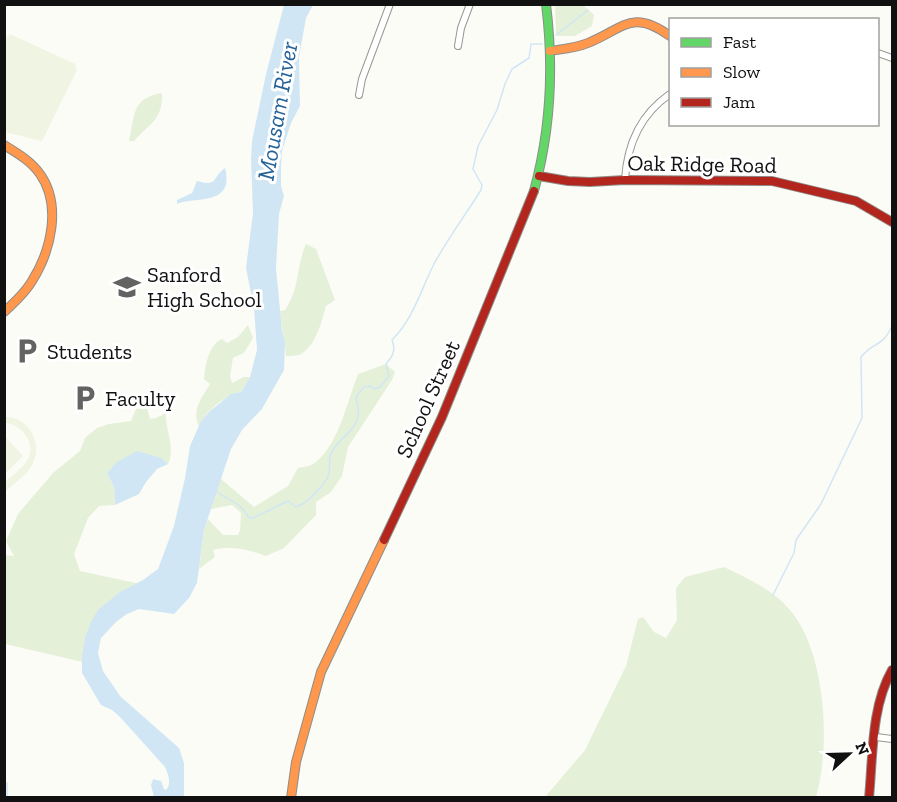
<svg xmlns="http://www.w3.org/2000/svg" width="897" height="802" font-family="'Zilla Slab',serif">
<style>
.green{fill:#e5f0d9}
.pitch{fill:#eff5e2}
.water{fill:#d0e6f4}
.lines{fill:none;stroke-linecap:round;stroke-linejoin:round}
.stream{stroke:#d0e6f4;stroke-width:1.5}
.street-casing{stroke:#979795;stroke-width:8}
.fast-casing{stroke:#8d8d8b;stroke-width:10}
.slow-casing{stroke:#8d8d8b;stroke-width:10}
.jam-casing{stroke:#8d8d8b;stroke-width:10}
.street{stroke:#fffffe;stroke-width:6}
.fast{stroke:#63d668;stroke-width:8}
.slow{stroke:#ff974d;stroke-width:8}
.jam{stroke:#b3261e;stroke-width:8}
.labels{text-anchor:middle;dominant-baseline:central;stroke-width:6;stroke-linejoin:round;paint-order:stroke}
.street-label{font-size:22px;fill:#111;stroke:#fff}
.poi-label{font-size:22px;fill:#111;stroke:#fff;text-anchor:start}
.water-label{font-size:24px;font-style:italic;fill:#236299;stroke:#fff}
</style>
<rect width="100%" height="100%" fill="#fcfcf7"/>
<g class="green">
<path d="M555,5H583L594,15L592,26L575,36H558L556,35Z"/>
<path d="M162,93C163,120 150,123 134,141H129C135,116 131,98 162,93Z"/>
<path d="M306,244L316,249L335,300L326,306C322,321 316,345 301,354C297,356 290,356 286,356L280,311L285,310C300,289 296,266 306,244Z"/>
<path d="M248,325L253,338L244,353L233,358L230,376L232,383L244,377H250L241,392C225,395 206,411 199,426C191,411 202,397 210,384L204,379C205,366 209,344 222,339L227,343L238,337Z"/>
<path d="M386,364L395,372L392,380L348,447L342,476L331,492L316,502V515L284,548L266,556C249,550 231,545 213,550L215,557L199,569L204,530L208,519L223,535H238L240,530L241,513L232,505L211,509L220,478L254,507L288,486L298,468C304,467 311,466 316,462C339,443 347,402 358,374Z"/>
<path d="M147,408L150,419L156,418L166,413C165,431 176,447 168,464L161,458L107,473L114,487L115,505L99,506L88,518L74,554L80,571L159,588L119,606L87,663L5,644V555L14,556L6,541L18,514L53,473L80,451L85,438L97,428L109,424L131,421L136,409Z"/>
<path d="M724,567C748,579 771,588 789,609C826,650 831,746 816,797H545L585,750L626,666L638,619L643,617L654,632L666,638L677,620L676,588L685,577Z"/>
</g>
<g class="pitch">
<path d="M10,34L75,64L77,70L42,141L5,132V38Z"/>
<path d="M5,417C29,416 44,445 32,465C26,476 13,484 5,492V482C11,476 20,470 26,462C39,446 22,424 5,423Z"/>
<path d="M5,436L23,456L5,474Z"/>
</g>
<g class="water">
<path d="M284,5H313L306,18L299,57L300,106L291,123L282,151L281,166V186L284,196L279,214L276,268L282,330L285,343L284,370L262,409L242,430L231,449L204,530L197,583L189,598L174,614L139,609L127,614L116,622L101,638L98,653L103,671L120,696L179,748L184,763V797H154L151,785L153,779L161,781L164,789L166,790C172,783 168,774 165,767L120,717L112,710L101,705L82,673V656L85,638L91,622L98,610L120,592L143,580L158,569L174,526L185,478L190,446L201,421L210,411L231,394L241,392L250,377L257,350L254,308L246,268L253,213L251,159L252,141L266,74Z"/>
<path d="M225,168C235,207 194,196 177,204V200L192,193L197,181C219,187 212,177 225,168Z"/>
<path d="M137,451L161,458L168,464L157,469L146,482L139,494L115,505L114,487L107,473L117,462Z"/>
</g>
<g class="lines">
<g class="stream">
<path d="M556,35L588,10"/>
<path d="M216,491C228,501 241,502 249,518H253L288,501L296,507C305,505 325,485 328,476C331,469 328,460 331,453C337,440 356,431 358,416C359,410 357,403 356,397L364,387L371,386L374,389L380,387L389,376L386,364C393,356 396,350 392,340C414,318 421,289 435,262C449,237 466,214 481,190L482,185L473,169L478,146L497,110L505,84L512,69L529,58L531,44H542"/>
<path d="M773,595L794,553L796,540L821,504L862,418L861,357C874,341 882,348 892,326"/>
<path d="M7,783V798"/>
</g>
<defs>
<g id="street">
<path d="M458,46L461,28L470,4"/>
<path d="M878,53L892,58"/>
<path d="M359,95L362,79L390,4"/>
<path d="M625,180C627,144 641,114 670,94"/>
<path d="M876,737L892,739"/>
</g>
<path id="fast" d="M534,191C551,129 554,68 546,4"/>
<g id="slow">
<path d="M550,51C563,49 576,48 588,43C623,29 632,8 670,36"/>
<path d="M4,145C17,153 31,161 40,174C62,205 51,251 32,281C25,293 14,303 4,312"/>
<path d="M291,798L296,762L321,672L384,540"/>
</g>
<g id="jam">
<path d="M539,176L568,181L590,182L625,180L772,181L856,201L892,222"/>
<path d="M384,540L442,417L534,191"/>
<path d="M869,798C873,756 871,707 892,670"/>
</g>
</defs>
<use href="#street" class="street-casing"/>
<use href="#fast" class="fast-casing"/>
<use href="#slow" class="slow-casing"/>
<use href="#jam" class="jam-casing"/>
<use href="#street" class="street"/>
<use href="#fast" class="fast"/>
<use href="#slow" class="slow"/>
<use href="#jam" class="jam"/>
</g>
<defs>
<symbol id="school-bare" viewBox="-9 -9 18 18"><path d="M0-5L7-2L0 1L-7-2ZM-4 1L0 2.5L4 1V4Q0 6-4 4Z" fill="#636362" stroke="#fff" stroke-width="2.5" paint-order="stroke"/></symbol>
<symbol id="parking-bare" viewBox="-9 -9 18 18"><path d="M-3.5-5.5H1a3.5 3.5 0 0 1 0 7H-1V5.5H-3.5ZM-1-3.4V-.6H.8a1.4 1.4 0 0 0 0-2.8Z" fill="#636362" stroke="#fff" stroke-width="2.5" paint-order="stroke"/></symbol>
</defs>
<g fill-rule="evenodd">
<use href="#school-bare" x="108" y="268" width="38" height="38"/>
<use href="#parking-bare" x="8" y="332" width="38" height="38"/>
<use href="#parking-bare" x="66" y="379" width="38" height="38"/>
</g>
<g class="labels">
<g class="street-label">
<text transform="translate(702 164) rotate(1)">Oak Ridge Road</text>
<text transform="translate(428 399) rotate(-66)">School Street</text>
</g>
<g class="poi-label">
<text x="147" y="274">Sanford<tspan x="147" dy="25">High School</tspan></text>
<text x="47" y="351">Students</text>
<text x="105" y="398">Faculty</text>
</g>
<g class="water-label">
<text transform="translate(277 111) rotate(-80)">Mousam River</text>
</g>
</g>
<rect width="897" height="802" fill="none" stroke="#111111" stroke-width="12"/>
<rect x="669" y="18" width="210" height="108" fill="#ffffff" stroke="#a0a0a0" stroke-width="1.5"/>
<rect x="681" y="38" width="30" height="9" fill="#63d668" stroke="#a0a0a0" stroke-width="1.5"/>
<text x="723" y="48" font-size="18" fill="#111111">Fast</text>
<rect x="681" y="68" width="30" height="9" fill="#ff974d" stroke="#a0a0a0" stroke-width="1.5"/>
<text x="723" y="78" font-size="18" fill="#111111">Slow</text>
<rect x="681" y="98" width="30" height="9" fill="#b3261e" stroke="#a0a0a0" stroke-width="1.5"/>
<text x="723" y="108" font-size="18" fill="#111111">Jam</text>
<g transform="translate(849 754) rotate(68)" stroke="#ffffff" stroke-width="4.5" paint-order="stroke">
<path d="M0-4.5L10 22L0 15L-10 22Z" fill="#111111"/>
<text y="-9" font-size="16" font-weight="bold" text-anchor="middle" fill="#111111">N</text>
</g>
</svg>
